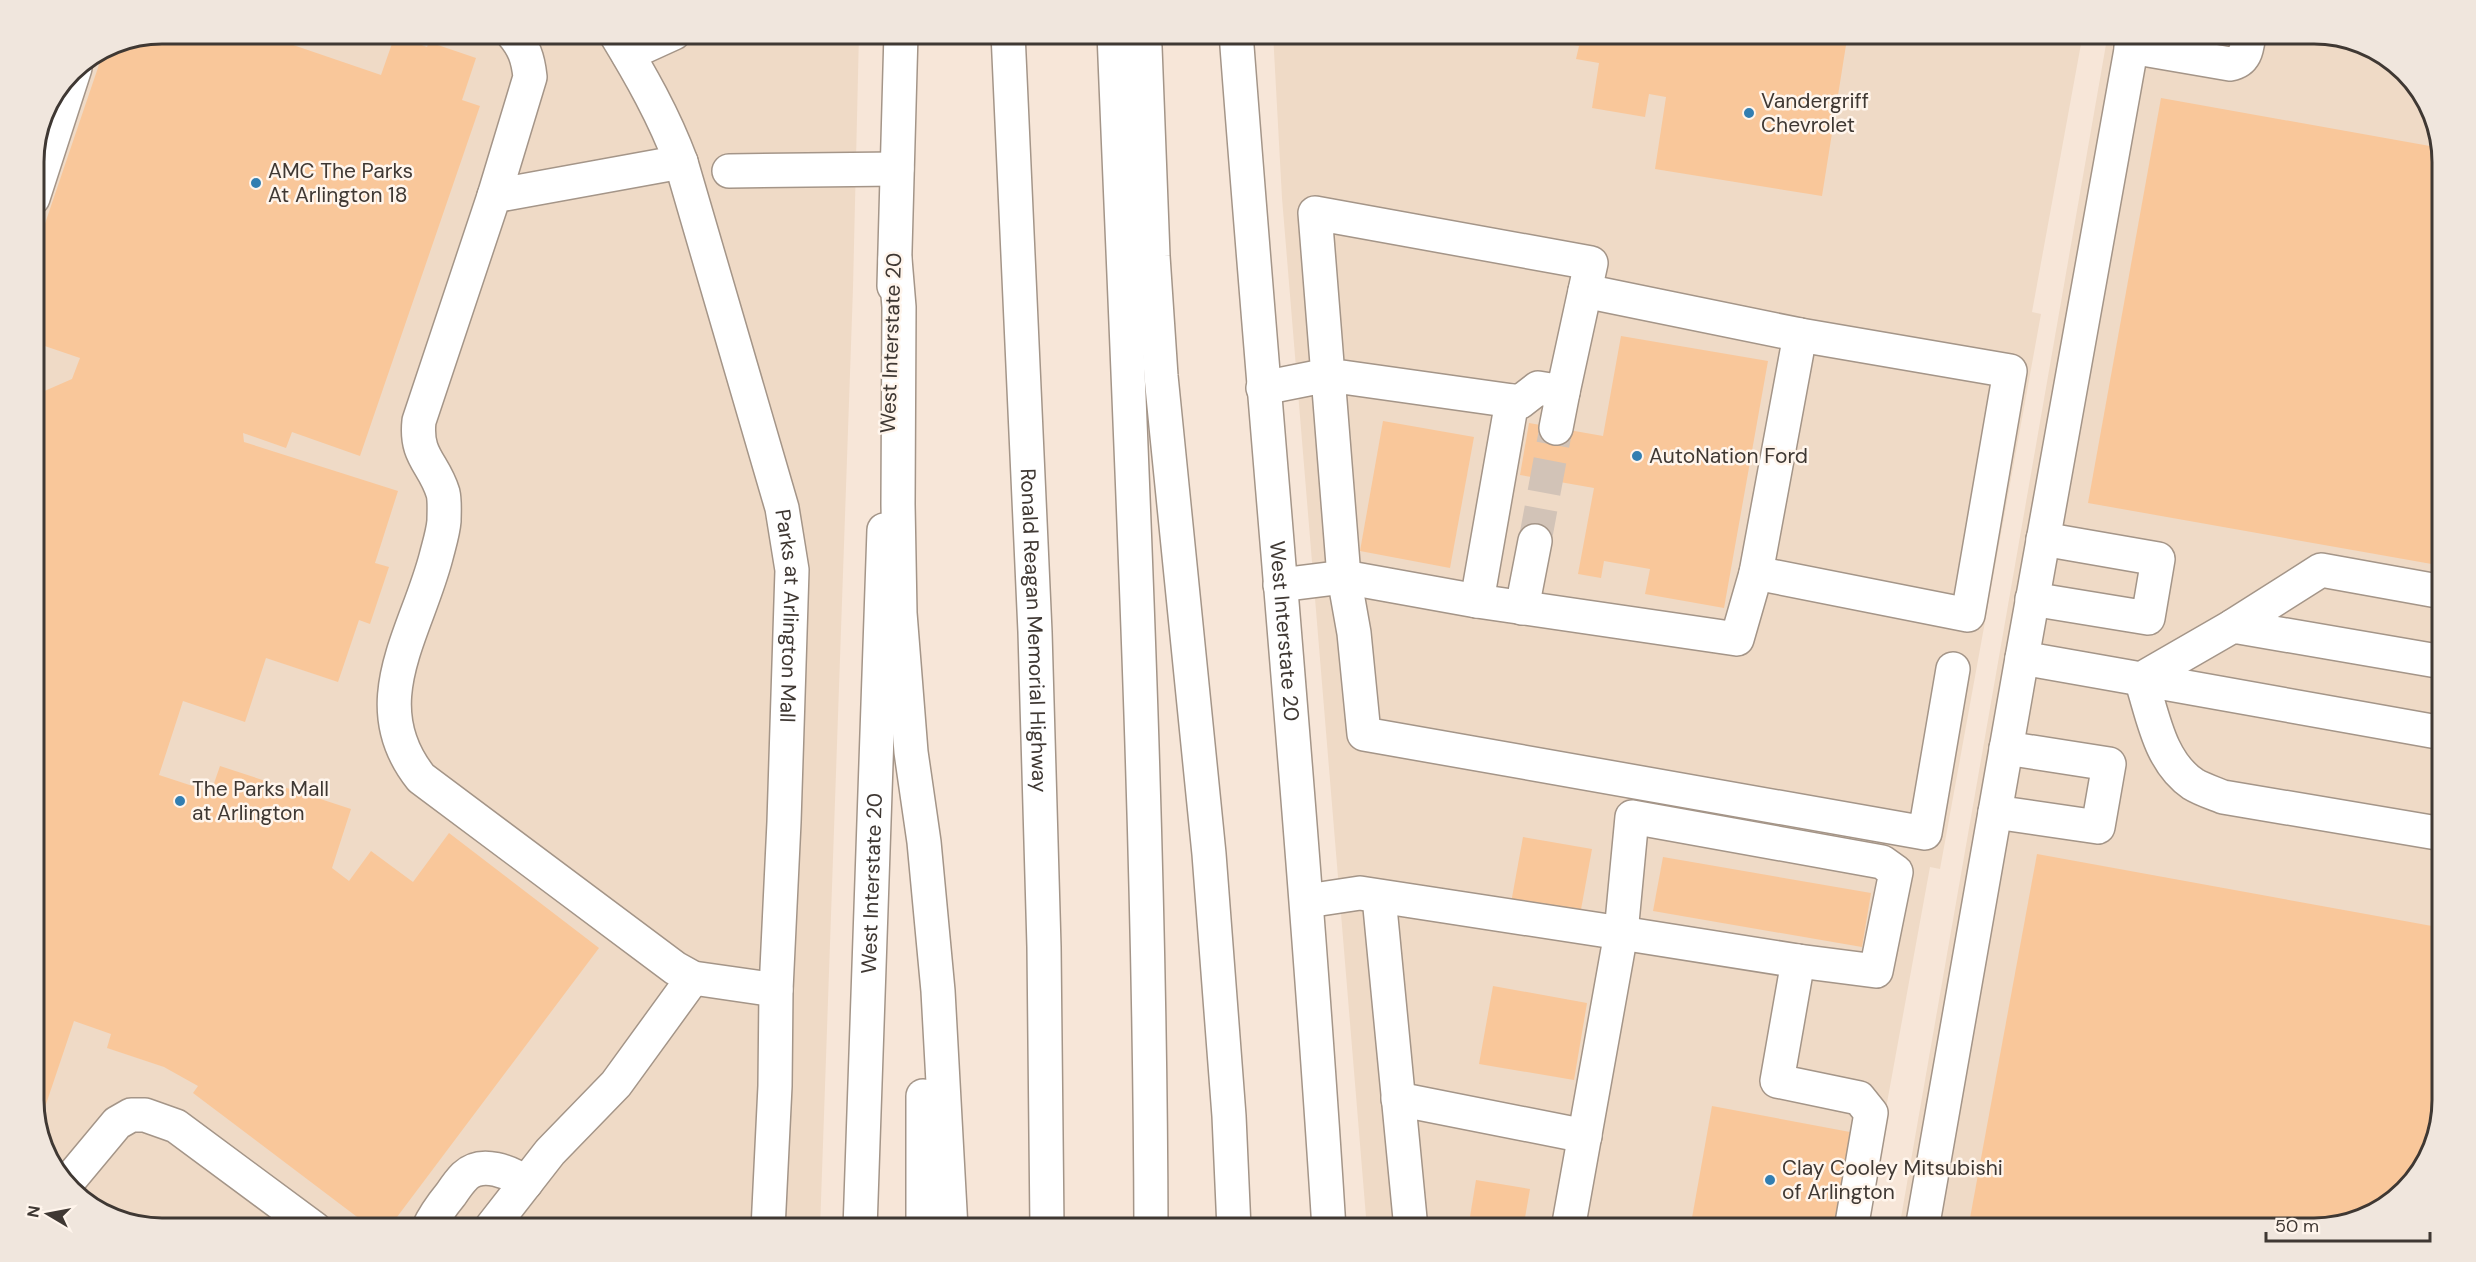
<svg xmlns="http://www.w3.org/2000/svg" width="2476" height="1262" font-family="'DM Sans',sans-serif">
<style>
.built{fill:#efdac6}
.building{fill:#f9c79a}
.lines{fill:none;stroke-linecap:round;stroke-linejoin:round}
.minor-tunnel{stroke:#d2c3b7;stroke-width:33;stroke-dasharray:33 16;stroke-linecap:butt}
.minor-casing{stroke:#a49588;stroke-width:36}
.major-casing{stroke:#a49588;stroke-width:36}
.highway-casing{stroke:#a49588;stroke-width:36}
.minor{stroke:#fff;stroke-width:33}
.major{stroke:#fff;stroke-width:33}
.highway{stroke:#fff;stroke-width:33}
.poi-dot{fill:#327eb1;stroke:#fff5ec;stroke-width:2}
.labels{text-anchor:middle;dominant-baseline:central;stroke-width:5;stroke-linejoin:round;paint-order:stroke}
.poi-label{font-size:21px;fill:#3f3833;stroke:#fff5ec;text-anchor:start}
.street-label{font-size:21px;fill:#3f3833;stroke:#fff5ec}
.rim{fill:none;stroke:#3f3833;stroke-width:3}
</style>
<rect width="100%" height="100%" fill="#f7e6d8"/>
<g class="built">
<path d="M161,33H859L853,288L820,1229H161L104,1216L55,1172L33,1110V153L71,70L112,43Z"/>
<path d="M1273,33H2083L2032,312L2041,314L1940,869L1930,867L1864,1229H1367L1282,198Z"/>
<path d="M2108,33H2315L2372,46L2422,90L2443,153V1101L2379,1212L2315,1229H1899Z"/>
</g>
<g class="building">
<path d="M161,33H258L381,75L395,35L427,47L429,42L476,58L462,100L480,106L360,456L292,432L286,448L243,433L244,442L398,491L375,563L389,567L370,624L359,620L338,682L266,658L245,722L183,701L159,775L211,792L220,766L351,809L332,868L349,881L371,851L413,882L449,833L599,948L388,1229H373L193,1093L198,1086L164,1067L107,1048L111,1034L74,1021L39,1125L33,1110V396L72,379L80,358L33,342V259L105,47L112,43Z"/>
<path d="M1507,33H1773L1846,45L1822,196L1655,169L1666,97L1649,94L1645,117L1592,108L1599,63L1576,59L1579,46Z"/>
<path d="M2161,98L2441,148L2443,153V566L2088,503Z"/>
<path d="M1621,336L1768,361L1724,608L1645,594L1650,569L1604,561L1601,578L1578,574L1594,488L1520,475L1529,423L1603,436Z"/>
<path d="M1383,421L1474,437L1450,568L1360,551Z"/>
<path d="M1523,837L1592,849L1580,915L1511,903Z"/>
<path d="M2037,854L2443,928V1101L2430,1158L2379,1212L2315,1229H1968Z"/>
<path d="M1663,857L1871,893L1862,947L1653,911Z"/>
<path d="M1493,986L1587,1003L1574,1080L1479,1064Z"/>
<path d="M1712,1106L1850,1132L1833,1229H1690Z"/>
<path d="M1476,1180L1530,1189L1523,1229H1468Z"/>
</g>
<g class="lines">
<path class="minor-tunnel" d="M1535,541L1556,428"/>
<defs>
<g id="minor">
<path id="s1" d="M615,33C640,74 664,116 681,162L782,508L792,570L784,822L776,990L775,1086L768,1229"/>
<path d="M2134,33L2022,658L2141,679L2233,626L2443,662"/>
<path d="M2131,47L2230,64C2247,61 2247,47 2249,33"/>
<path d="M628,54L674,33"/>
<path d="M681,162L494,196L419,421C415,457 434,463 443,493C445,501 444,513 444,521C443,533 439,545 436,557C416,634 362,704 421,778L675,968L693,978L776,990"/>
<path d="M729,171L897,169"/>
<path d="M494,196L530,77C528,58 524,47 512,33"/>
<path d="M33,198L75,68"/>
<path d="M1585,291L1800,335L2010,371L1968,615L1756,573"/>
<path d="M1263,388L1328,375L1520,402L1538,388L1563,392L1591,263L1315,213L1344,577L1354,633L1364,734L1925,833L1953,669"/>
<path d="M1556,428L1563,392"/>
<path d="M1280,585L1344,577L1477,601L1737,639L1756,573L1800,335"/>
<path d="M2032,599L2148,618L2158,559L2043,539"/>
<path d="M1477,601L1512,401"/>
<path d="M1522,608L1535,541"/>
<path d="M2233,626L2321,570L2443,592"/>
<path d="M2443,733L2141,679C2153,715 2159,761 2193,784C2201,789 2213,793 2223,797L2443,834"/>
<path d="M1995,812L2098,827L2109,764L2006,748"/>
<path d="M1632,817L1882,862L1896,872L1876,971L1798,961L1621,933Z"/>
<path d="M1379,897L1411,1229"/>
<path d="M1307,901L1360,893L1621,933L1568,1229"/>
<path d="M1798,961L1777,1081L1859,1098L1871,1113L1851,1229"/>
<path d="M1398,1099L1585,1136"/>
<path d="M67,1183L117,1123L131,1115H145L176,1126L315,1229"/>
<path d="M428,1229C434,1216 442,1205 451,1194C455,1188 460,1181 465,1176C482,1160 510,1172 526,1183"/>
<path d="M490,1229L550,1152L616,1084L693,978"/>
<path d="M1922,1229L2022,658"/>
</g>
<g id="major">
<path id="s2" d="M1236,33C1266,432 1304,830 1329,1229"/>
<path d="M894,286L901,33"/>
<path id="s3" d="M860,1229L884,530"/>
</g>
<g id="highway">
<path id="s4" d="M1008,33L1035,632L1044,947L1047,1229"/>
<path d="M1114,33C1130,432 1150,830 1151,1229"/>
<path d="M1136,33L1145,47L1153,256L1161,376L1209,854L1229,1116L1234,1229"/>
<path d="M895,259L899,307L898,504L900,613L911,752L924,842L938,991L951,1229"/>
<path d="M923,1229V1096"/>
</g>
</defs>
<use href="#minor" class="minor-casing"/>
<use href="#major" class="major-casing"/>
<use href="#highway" class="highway-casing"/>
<use href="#minor" class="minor"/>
<use href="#major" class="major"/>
<use href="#highway" class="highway"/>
</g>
<g class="poi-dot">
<circle cx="1749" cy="113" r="6"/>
<circle cx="256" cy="183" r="6"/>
<circle cx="1637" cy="456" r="6"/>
<circle cx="180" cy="801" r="6"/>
<circle cx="1770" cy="1180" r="6"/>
</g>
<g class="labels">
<g class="poi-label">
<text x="1761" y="101">Vandergriff<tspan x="1761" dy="24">Chevrolet</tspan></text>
<text x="268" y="171">AMC The Parks<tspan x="268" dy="24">At Arlington 18</tspan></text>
<text x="1649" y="456">AutoNation Ford</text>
<text x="192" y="789">The Parks Mall<tspan x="192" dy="24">at Arlington</tspan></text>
<text x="1782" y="1168">Clay Cooley Mitsubishi<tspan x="1782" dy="24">of Arlington</tspan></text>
</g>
<g class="street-label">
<text transform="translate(891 343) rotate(-88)">West Interstate 20</text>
<text stroke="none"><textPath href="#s1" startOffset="614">Parks at Arlington Mall</textPath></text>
<text stroke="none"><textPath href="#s4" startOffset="598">Ronald Reagan Memorial Highway</textPath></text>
<text stroke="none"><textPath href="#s2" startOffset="600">West Interstate 20</textPath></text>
<text stroke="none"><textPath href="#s3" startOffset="346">West Interstate 20</textPath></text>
</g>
</g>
<path d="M0 0H2476V1262H0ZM162 44H2314A118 118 0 0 1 2432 162V1100A118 118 0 0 1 2314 1218H162A118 118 0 0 1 44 1100V162A118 118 0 0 1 162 44Z" fill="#f0e6dd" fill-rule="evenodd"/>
<path class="rim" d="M162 44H2314A118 118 0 0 1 2432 162V1100A118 118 0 0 1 2314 1218H162A118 118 0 0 1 44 1100V162A118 118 0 0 1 162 44Z"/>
<g transform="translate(48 1214) rotate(280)" stroke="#fff5ec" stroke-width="4.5" paint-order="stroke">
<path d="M0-4.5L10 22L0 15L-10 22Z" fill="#3f3833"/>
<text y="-9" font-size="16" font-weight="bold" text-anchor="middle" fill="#3f3833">N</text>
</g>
<path d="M2266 1232v9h164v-9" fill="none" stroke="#3f3833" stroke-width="3"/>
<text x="2275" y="1232" font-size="18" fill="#3f3833" stroke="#fff5ec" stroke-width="4.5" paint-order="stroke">50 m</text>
</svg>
